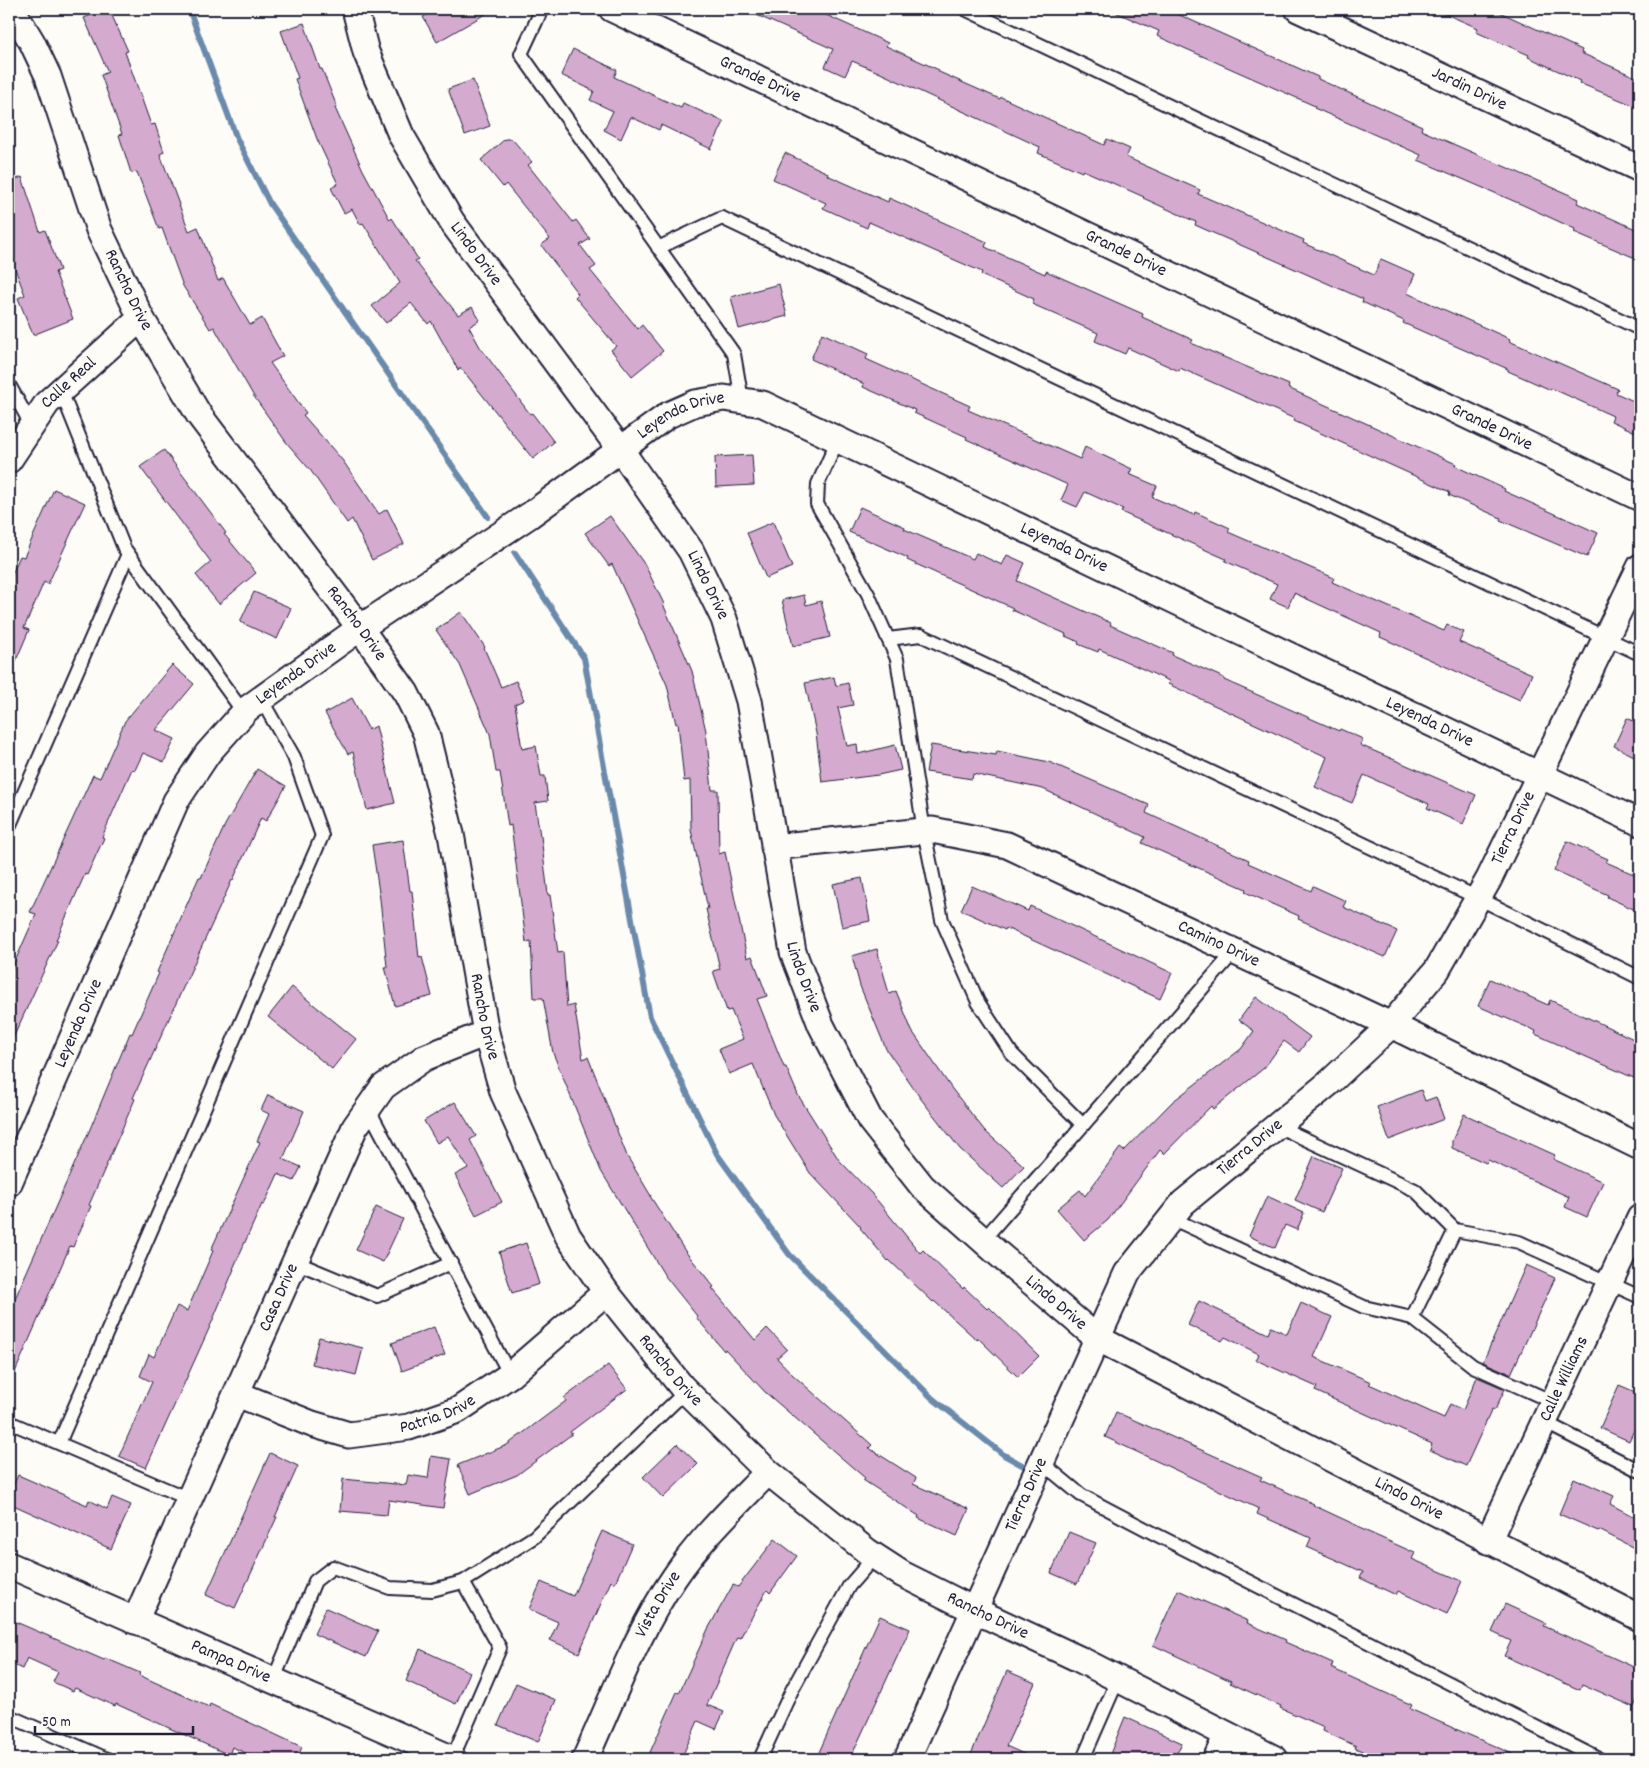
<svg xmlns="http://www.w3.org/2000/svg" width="1649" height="1768" font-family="Dekko,sans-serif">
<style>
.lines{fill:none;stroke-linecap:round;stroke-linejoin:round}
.stream{stroke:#6a8aac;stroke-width:6}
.building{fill:#d5aacf;stroke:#22223b}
.service-casing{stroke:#22223b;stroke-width:16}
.minor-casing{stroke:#22223b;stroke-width:29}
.service{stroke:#fdfcf7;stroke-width:12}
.minor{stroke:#fdfcf7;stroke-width:25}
.labels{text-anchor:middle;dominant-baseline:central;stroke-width:5;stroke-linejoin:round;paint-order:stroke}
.street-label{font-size:18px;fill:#22223b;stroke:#fdfcf7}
</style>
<rect width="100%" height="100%" fill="#fdfcf7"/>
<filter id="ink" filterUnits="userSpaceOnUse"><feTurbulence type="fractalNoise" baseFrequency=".02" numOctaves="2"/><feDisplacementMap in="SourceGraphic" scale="10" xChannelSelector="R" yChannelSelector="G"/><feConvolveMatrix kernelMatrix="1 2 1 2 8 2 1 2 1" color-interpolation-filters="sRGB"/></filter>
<g filter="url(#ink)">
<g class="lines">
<g class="stream">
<path d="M189,9L237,139L270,204L488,517"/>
<path d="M515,553L584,658L650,1017L717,1154L789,1254L932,1398L1004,1455L1033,1471"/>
</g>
</g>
<g class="building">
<path d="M105,9H109L128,51L125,52L151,125L155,124L164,152L160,154L189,231L198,227L218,281L223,278L250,325L262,318L283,356L270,363L306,413L303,415L343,461L379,514L387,509L404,544L372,560L352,519L347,523L311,471L286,442L253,395L214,327L210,329L183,286L162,228L159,229L137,172L131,173L119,135L122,134L101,75L108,72L84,18Z"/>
<path d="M437,9H494L437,42L423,17Z"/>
<path d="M743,9H813L888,43L886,46L939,70V72L1000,99L1001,97L1104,145L1107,139L1130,149L1126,157L1200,190L1198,194L1304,240L1303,243L1374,275L1381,259L1415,274L1407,293L1510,339L1509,341L1618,389L1616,393L1640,404V434L1611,421L1613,416L1551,388V390L1508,371V369L1403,323L1404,321L1362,302L1363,299L1195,225L1196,222L1143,198L1144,197L1083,170L1082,172L1038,153L1040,147L876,71L852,61L845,76L825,67L833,49Z"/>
<path d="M1108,9H1166L1318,77V79L1422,126L1421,130L1579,199L1577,203L1640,231V260L1574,232L1575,229L1523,205L1418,160L1421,155L1314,108L1315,106L1157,36L1159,31Z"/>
<path d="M1434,9H1493L1582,50L1581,53L1640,79V108L1579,83L1580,81L1528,57L1529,55L1476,32L1478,28Z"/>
<path d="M304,23L320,69H322L337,107L335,108L363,170L390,220L392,218L418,259L415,261L458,315L472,307L480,320L469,327L480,347L530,414L532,413L554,442L533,459L461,368L458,370L431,321L428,324L411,303L386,323L372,306L400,283L363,223L360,224L352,209L344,213L331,188L338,184L317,139L295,79L298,78L281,31Z"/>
<path d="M573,49L617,70L614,77L681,108L683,103L724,122L711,149L661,125L659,130L631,117L621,139L604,130L613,111L590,100L594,91L561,75Z"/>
<path d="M473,80L490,126L465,135L448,89Z"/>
<path d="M505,139H512L532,162L528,165L573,222L576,220L590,239L580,245L596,266L590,270L638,329L642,325L663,351L632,376L611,350L616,346L575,297L578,294L541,245L550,239L506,184L503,187L481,160Z"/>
<path d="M785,153L828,173L827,175L888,202L889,198L987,242L985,247L1045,274L1046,271L1143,314L1142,317L1193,340L1191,343L1289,385L1288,388L1456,464L1455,466L1505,489L1504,491L1598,533L1587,557L1500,520L1501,518L1449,495L1450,492L1294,421L1295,419L1180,368L1179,371L1128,348L1125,354L1095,341L1098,333L1032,304L1034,299L981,275L982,272L869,222L867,228L823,208L826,203L773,179Z"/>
<path d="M22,177L40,232L45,230L60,270L55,272L73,319L33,335L18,298L25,295L9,253V182Z"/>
<path d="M779,284L787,316L739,329L731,297Z"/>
<path d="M822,333L868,354L866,359L970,406L968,410L1028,436L1080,459L1085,447L1132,469L1129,474L1157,486L1152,497L1194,515L1195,512L1230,528L1228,532L1334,578L1332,582L1444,631L1447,625L1464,632L1459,642L1532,674L1520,700L1380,637L1381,633L1294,593L1288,607L1270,599L1277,584L1225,561L1226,559L1121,512L1123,509L1085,492L1077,507L1061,500L1068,485L966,439L967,437L914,413L915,410L863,387L864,384L811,359Z"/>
<path d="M164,450L226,533L224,534L256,573L219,604L196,575L211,562L140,467Z"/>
<path d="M752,455L754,485L716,487L715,457Z"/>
<path d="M54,489L85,503L48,584L44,582L24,628L29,630L9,677V581L20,556L24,557Z"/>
<path d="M860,507L905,527L904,529L973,559L976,553L1002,565L1007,555L1025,563L1017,581L1111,623L1110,625L1173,653L1172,655L1224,678V680L1339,731L1340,729L1363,739L1360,745L1476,795L1463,824L1427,808L1429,804L1364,775L1352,803L1315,787L1327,757L1168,684L1169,681L1099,649L1098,652L1078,644L1079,642L1065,636L1066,634L1012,610L1013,608L907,560L908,558L849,532Z"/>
<path d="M610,516L645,565L664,604H663L692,671L706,731L712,790H718L719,854L725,852L747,958L752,956L767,996L757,999L784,1067H786L798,1095L839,1160L872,1194L920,1253L923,1250L963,1289L964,1287L987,1309L989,1307L1039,1356L1018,1377L978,1338L977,1340L934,1301L933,1302L889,1260L888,1261L860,1228L861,1227L810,1173L774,1115L753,1064L729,1074L719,1049L743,1039L731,1010L727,1011L713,971L720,969L706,909H708L691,830L690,780L684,781L678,723L676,724L667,685L612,564L609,566L585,533Z"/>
<path d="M773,522L792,567L766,578L747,533Z"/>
<path d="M254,592L291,608L277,639L240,622Z"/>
<path d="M804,595L806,605L821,601L830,637L793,646L782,600Z"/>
<path d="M461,612L485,647L484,648L501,687L516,681L524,700L515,704L522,749L536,746L541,776H545L548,801L535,803L540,836H541L548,895H550L558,953L563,952L567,1007L574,1005L583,1059L588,1057L627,1156L651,1196H650L685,1251L714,1287L712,1288L755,1340L767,1328L787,1349L777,1358L793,1375L872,1445L869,1448L916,1478L913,1484L969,1509L957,1536L918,1518L919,1516L863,1480L865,1478L765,1392L725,1349L724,1351L696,1317L697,1316L665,1276L601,1171L553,1053L543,998H534L531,941L526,942L511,825L508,826L500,772H496L490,734L460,665L436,630Z"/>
<path d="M172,665L194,684L156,730L175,739L164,762L143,753L135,770L132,769L102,837L104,838L87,875L85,874L56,940H58L9,1047V975L36,914L30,912L93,775L100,778L125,721Z"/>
<path d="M834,677L836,686L848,683L853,705L838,708L847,746L857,744L858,754L895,745L901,770L878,775L822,782L816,733L805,683Z"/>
<path d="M352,698L369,730L376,726L395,803L367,810L353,752L348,754L325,713Z"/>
<path d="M1627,718L1640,724V759L1614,746Z"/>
<path d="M931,745L996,755L997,751L1049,762L1149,805L1146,813L1249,860L1248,863L1311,891L1313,886L1346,901L1343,907L1397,931L1385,957L1298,919L1299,916L1245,892L1246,889L1142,843L1145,837L1043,789L973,774L972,779L926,772Z"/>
<path d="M257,769L286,786L266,821L261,818L233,880H232L133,1098L135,1099L89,1205L91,1206L73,1247L70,1246L9,1386V1312L90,1129L130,1033L132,1034L159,973L157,972L199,877L201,878L225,825Z"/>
<path d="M403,840L410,891H412L419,958L422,957L432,996L395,1006L385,967H387L380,899L372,845Z"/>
<path d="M1567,841L1608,859L1606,862L1640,877V912L1607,897L1608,895L1554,871Z"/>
<path d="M862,878L870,921L842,927L833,884Z"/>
<path d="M972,886L1028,911L1030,906L1172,973L1160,999L1006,928L1005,930L961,910Z"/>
<path d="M877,949L889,994L896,991L912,1031L952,1089L985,1131L1024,1166L1003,1188L960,1149L921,1099L886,1049L860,986L852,956Z"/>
<path d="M1490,979L1548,1005L1550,1000L1640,1042V1069L1636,1079L1535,1034L1536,1031L1478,1006Z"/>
<path d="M292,987L356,1039L332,1069L268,1017Z"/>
<path d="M1256,997L1310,1037L1299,1052L1284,1041L1264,1068L1213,1109L1211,1106L1164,1154L1160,1150L1108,1220L1084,1240L1057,1209L1080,1190L1085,1196L1120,1148L1124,1151L1172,1102L1241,1049L1254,1031L1239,1020Z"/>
<path d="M1421,1090L1425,1101L1436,1097L1444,1119L1389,1140L1377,1107Z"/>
<path d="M268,1095L304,1111L283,1159L301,1167L294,1181L278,1174L264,1205L262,1204L233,1269H234L212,1322L146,1468L119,1456L152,1382L140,1376L149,1354L154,1357L177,1306L187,1311L213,1251L211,1250L260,1142L257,1141L269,1114L261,1110Z"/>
<path d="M455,1102L476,1136L470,1140L502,1202L476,1215L455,1175L468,1168L448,1136L437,1143L424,1121Z"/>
<path d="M1464,1114L1555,1155L1553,1159L1603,1182L1587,1217L1565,1207L1569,1197L1488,1160L1486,1163L1452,1148V1141Z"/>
<path d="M1314,1156L1342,1168L1322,1212L1295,1200Z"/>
<path d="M1267,1196L1304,1213L1297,1230L1285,1225L1275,1248L1249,1236Z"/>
<path d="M376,1207L403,1219L383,1262L356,1250Z"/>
<path d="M526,1243L539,1284L512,1293L499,1252Z"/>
<path d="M1526,1265L1555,1278L1511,1374L1483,1362Z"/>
<path d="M1199,1301L1268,1334L1271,1327L1287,1334L1301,1303L1332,1317L1314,1357L1371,1382L1369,1384L1444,1418L1450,1404L1463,1410L1477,1377L1505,1389L1495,1410L1492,1409L1466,1466L1430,1450L1432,1444L1315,1391L1317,1387L1256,1360L1259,1354L1225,1337L1222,1341L1188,1325Z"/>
<path d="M434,1327L445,1355L402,1371L392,1343Z"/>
<path d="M319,1337L363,1348L356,1375L312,1364Z"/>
<path d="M608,1365L627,1389L570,1432L572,1434L517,1475L470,1494L458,1465L507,1445L566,1401L564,1398Z"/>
<path d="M1619,1385L1640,1394V1417L1629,1441L1600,1428Z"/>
<path d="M1116,1412L1262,1477L1260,1480L1314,1504L1313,1505L1358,1526L1357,1527L1415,1553L1412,1559L1462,1581L1447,1614L1398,1591L1396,1595L1360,1578L1363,1572L1307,1547L1311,1538L1257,1514L1259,1509L1105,1437Z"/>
<path d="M677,1444L698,1464L663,1498L643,1477Z"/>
<path d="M270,1453L298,1466L275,1517H277L235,1608L206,1595Z"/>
<path d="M431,1456L451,1459L443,1508L389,1500L387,1515L340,1511L343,1479L406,1485L408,1475L428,1478Z"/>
<path d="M18,1475L87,1505L89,1500L107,1509L112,1497L131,1505L111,1549L9,1503V1494Z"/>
<path d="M1574,1478L1614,1496L1610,1504L1640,1520V1551L1599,1530L1598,1531L1559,1514Z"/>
<path d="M602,1531L632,1544L615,1583L611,1581L579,1653L550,1640L558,1622L529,1609L541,1582L573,1596Z"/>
<path d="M1069,1532L1096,1543L1077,1584L1051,1573Z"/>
<path d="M775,1539L797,1556L770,1593L767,1590L740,1638L737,1637L707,1705L724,1712L716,1729L698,1721L681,1759H647L677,1692L679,1693L708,1629L733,1585L738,1587Z"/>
<path d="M1178,1590L1248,1621L1247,1623L1286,1640L1285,1642L1333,1663L1331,1668L1412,1705L1410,1709L1524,1759H1380L1355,1748L1356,1746L1323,1731L1324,1727L1280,1708L1281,1706L1230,1683L1231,1681L1153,1645Z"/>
<path d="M1505,1604L1546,1623L1544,1626L1640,1670V1694L1634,1707L1582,1684L1580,1690L1504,1656L1511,1641L1492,1632Z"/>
<path d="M326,1608L378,1631L366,1657L314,1634Z"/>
<path d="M880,1616L910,1629L850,1759H816Z"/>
<path d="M9,1619L104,1660L105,1658L140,1673L139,1675L209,1707L210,1704L302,1747L297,1759H259L232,1747L229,1755L116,1704L115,1706L75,1688L73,1691L53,1682L58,1672L27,1658L22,1669L9,1663Z"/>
<path d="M420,1649L470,1672L456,1704L406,1681Z"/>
<path d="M1007,1671L1035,1683L1006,1746L1035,1759H969Z"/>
<path d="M516,1683L556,1700L538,1742L498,1725Z"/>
<path d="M1125,1717L1182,1743L1174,1759H1108Z"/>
</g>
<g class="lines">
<defs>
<g id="service">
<path d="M542,9L521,54L734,354L742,400"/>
<path d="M965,9L1640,329"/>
<path d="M658,248L722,218L1640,654"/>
<path d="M9,385L32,426"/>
<path d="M61,391L124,548L244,713"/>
<path d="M838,439L818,484L817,504L868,594L897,659L924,831L942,920L978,1002L1012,1054L1083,1125"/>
<path d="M888,639L921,635L1478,898L1640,978"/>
<path d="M9,827L128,554"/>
<path d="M368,1108L510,1375"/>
<path d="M1277,1126L1415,1190L1455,1230L1519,1242L1640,1297"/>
<path d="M1171,1218L1364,1307L1412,1318L1473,1366L1553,1402"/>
<path d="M983,1240L1234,952"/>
<path d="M295,1262L377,1296L451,1263"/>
<path d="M1412,1318L1455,1230"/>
<path d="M9,1422L189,1499"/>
<path d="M1544,1422L1640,1471"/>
<path d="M59,1443L322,836L294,757L261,699"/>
<path d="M1041,1462L1081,1495L1157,1535L1599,1759"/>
<path d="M273,1681L315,1581L333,1567L390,1588L432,1590L463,1582L534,1537L686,1391"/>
<path d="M9,1716L107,1759"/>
<path d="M452,1759L500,1648L463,1582"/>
<path d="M760,1759L792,1690L849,1586L875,1556"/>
<path d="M1083,1759L1118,1679"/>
</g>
<g id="minor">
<path id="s1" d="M12,9L32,42L48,76L99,230L141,318L199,415L360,628L406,693L426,733L451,834L486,1033L503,1092L568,1236L606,1292L682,1387L768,1472L868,1552L902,1574L974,1610L1079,1659L1275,1759"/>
<path id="s2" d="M355,9L366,52L401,135L452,222L620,449L691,551L724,619L749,701L793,952L821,1025L870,1120L922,1186L995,1251L1097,1338L1640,1618"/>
<path id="s3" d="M612,9L1640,498"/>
<path id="s4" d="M1298,9L1640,169"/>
<path id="s5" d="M9,460L47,403L141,318"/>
<path id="s6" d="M774,847L932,830L1007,845L1391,1025L1640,1147"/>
<path id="s7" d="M9,1183L176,801L208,753L247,709L360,628L530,515L668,415L695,403L724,398L763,404L1640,823"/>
<path id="s8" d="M237,1394L312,1424L349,1435L409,1427L458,1410L510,1375L606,1292"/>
<path id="s9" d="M1488,1541L1640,1218"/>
<path id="s10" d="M9,1565L453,1759"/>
<path id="s11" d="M135,1621L355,1127L383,1087L424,1058L486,1033"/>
<path id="s12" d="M585,1759C612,1700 637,1632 674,1578C700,1539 735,1506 768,1472"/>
<path id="s13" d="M907,1759L1127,1273L1183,1203L1329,1083L1391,1025L1437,970L1489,879L1640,567"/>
<path d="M1216,1759L1227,1735"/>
</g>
</defs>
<use href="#service" class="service-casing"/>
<use href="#minor" class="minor-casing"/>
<use href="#service" class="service"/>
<use href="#minor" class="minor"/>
</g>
</g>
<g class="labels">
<g class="street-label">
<text stroke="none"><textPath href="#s3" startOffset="164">Grande Drive</textPath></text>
<text stroke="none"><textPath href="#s4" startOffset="189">Jardin Drive</textPath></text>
<text stroke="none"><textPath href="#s2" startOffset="275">Lindo Drive</textPath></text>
<text stroke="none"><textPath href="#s3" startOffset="569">Grande Drive</textPath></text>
<text stroke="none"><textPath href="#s1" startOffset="305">Rancho Drive</textPath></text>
<text stroke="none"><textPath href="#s5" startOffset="98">Calle Real</textPath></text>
<text stroke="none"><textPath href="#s7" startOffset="1059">Leyenda Drive</textPath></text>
<text stroke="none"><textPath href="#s3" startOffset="974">Grande Drive</textPath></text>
<text stroke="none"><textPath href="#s7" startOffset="1479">Leyenda Drive</textPath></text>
<text stroke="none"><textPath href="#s2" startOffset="680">Lindo Drive</textPath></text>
<text stroke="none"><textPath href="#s1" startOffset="710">Rancho Drive</textPath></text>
<text stroke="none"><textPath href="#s7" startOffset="594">Leyenda Drive</textPath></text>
<text stroke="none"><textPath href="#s7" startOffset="1884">Leyenda Drive</textPath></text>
<text stroke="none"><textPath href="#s13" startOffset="1130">Tierra Drive</textPath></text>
<text stroke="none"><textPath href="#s6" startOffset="469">Camino Drive</textPath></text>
<text stroke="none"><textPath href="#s2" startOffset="1085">Lindo Drive</textPath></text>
<text stroke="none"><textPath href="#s1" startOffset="1130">Rancho Drive</textPath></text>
<text stroke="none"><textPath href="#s7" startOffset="174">Leyenda Drive</textPath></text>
<text stroke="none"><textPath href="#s13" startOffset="710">Tierra Drive</textPath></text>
<text stroke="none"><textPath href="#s11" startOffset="354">Casa Drive</textPath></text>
<text stroke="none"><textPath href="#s2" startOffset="1505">Lindo Drive</textPath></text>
<text stroke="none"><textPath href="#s1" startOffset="1535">Rancho Drive</textPath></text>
<text stroke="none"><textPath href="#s9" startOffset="179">Calle Williams</textPath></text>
<text stroke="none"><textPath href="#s8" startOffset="211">Patria Drive</textPath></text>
<text stroke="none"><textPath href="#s13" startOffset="290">Tierra Drive</textPath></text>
<text stroke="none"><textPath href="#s2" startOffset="1910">Lindo Drive</textPath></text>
<text stroke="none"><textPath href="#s12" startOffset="171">Vista Drive</textPath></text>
<text stroke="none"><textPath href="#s1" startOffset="1940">Rancho Drive</textPath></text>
<text stroke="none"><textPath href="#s10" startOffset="242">Pampa Drive</textPath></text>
</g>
</g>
<rect width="1649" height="1768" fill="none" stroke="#fdfcf7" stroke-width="30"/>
<rect x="15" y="15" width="1619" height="1738" fill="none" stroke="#22223b" stroke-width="2" filter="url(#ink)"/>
<path d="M35 1726v8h158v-8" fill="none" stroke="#22223b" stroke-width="2.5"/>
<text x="42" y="1726" font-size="15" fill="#22223b" stroke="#fdfcf7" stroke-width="4" paint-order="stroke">50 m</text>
</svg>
